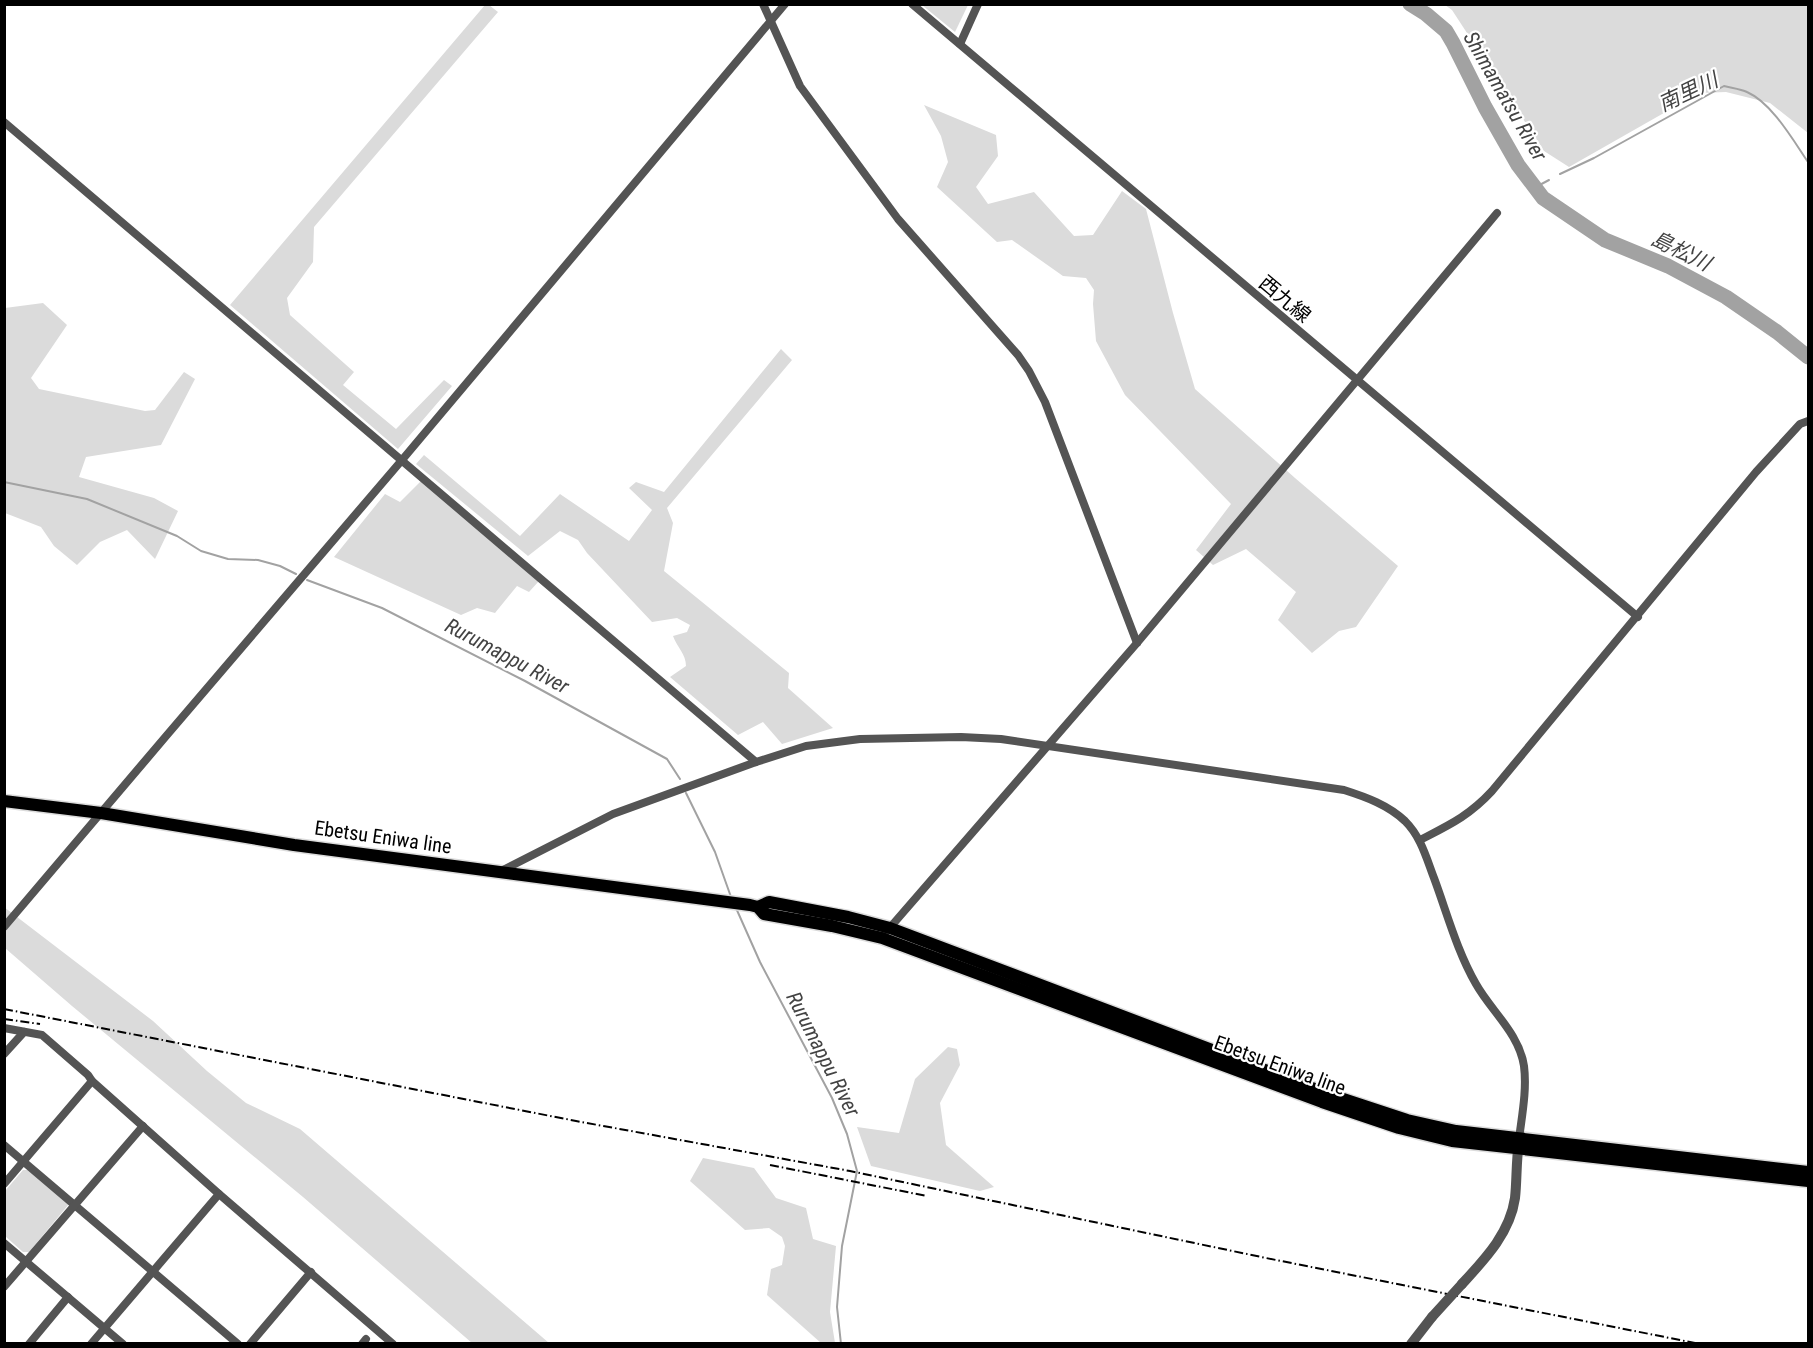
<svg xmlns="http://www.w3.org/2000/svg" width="1813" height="1348" font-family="'Roboto Condensed','Noto Sans JP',sans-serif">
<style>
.green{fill:#dbdbdb}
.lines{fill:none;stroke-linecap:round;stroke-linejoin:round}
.stream{stroke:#a2a2a2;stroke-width:2}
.river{stroke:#a2a2a2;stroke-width:15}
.primary-casing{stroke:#dbdbdb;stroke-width:15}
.minor{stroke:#545454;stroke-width:8}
.tertiary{stroke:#545454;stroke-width:10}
.primary{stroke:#000;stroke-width:12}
.rail{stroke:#000;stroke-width:2;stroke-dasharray:9 3 1.5 3;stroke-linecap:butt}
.tertiary-bridge{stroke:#545454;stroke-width:10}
.labels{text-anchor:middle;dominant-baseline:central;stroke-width:4.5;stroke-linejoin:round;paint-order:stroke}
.street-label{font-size:20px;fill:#000;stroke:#fff}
.water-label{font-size:21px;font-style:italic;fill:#434343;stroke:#fff}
</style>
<rect width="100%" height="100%" fill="#fff"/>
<g class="green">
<path d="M485,5H489L498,12L314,227L313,262L287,298L290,315L354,372L343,385L396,429L444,380L452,386L398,449L230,305Z"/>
<path d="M922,5H968L955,32Z"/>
<path d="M1445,5H1808V133L1770,103L1726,92L1699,93L1569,167L1544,151L1452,10Z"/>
<path d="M924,105L996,135L998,156L976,187L988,204L1034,192L1074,236L1093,235L1122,191L1146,209L1173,313L1195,389L1295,478L1398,566L1356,627L1339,631L1312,653L1278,620L1296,592L1246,549L1213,565L1196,550L1231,504L1125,395L1096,341L1093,304L1094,290L1086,278L1063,276L1012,240L997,242L937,187L948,162L941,136Z"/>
<path d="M43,303L67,325L31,378L39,389L145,411L155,410L184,372L195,379L161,445L86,457L79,477L154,498L178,511L155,559L127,530L100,542L77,565L54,546L41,527L5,513V308Z"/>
<path d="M781,349L792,360L667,508L673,523L664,571L789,673L788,688L833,728L782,744L763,722L738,735L670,677L686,666C686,654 677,647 673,636L687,632L690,625L677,618L652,622L587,553L578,540L560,531L528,556L416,464L424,455L520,536L560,494L629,541L652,510L629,488L636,482L664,492Z"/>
<path d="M422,480L539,581L529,592L517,586L495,613L477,608L461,615L334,557L385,494L400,502Z"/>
<path d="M4,907L153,1021L207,1071L246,1103L300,1129L549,1343H472L303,1197L72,1006L5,948Z"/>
<path d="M948,1047L957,1049L960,1065L940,1103L946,1145L994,1187L980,1191L871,1166L857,1127L899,1133L915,1079Z"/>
<path d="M703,1158L754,1168L776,1198L806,1208L813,1239L836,1246L830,1312L835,1343H821L767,1295L771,1269L782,1265L785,1246L782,1237L769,1228L745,1230L690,1181Z"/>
<path d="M23,1170H28L69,1204L29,1252H23L5,1236V1191Z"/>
</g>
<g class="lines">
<g class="stream">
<path d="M1560,174L1594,158L1724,86C1732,88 1741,89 1747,92C1772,103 1793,140 1808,162"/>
<path d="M1534,188L1549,180"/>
<path d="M4,482L87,499L177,536L201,551L228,559L258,560L280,566L296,574"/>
<path d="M307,580L382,608L525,681L667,759L680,779"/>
<path d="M686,793L715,852L731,897"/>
<path d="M736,908L760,962L832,1098L847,1134L857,1171L842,1246L837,1307L841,1344"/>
</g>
<path class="river" d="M1410,4L1426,14L1446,31L1453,43L1485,107L1518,165L1543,198L1605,240L1668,266L1726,297L1777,332L1808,357"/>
<defs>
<g id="primary">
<path d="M4,801L101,813L294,845L750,905L758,907L764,914L832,926L882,938L1322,1102L1399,1128L1452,1141L1808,1181"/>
<path d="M758,907L769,902L848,917L890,928L1328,1094L1407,1120L1456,1131L1808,1172"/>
</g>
</defs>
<use href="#primary" class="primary-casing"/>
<g class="minor">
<path d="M763,4L800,86L898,219L1018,355L1029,371L1045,402L1137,643"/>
<path d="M912,4L1638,617"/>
<path d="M960,44L978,4"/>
<path d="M4,122L756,762"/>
<path d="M1420,840C1449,825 1469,816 1492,791L1756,472L1800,424L1808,421"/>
<path d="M501,871L613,814L756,762L806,746L860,739L961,737L1001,739L1344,790C1366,797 1388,805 1405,821C1421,837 1426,857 1434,878C1447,913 1457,951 1476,984C1491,1011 1519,1033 1524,1066C1527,1090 1522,1115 1519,1139"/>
<path d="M4,927L167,735L402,460L785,4"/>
<path d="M887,931L1137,643L1497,213"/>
<path d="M4,1028L42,1035L88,1075L92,1081L219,1194L393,1344"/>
<path d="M4,1054L24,1032"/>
<path d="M4,1145L238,1344"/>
<path d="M4,1184L92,1081"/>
<path d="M4,1243L123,1344"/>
<path d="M4,1287L143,1126"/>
<path d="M29,1344L68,1297"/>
<path d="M91,1344L219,1194"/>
<path d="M250,1344L311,1272"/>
<path d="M362,1344L366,1339"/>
</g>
<g class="tertiary">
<path d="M1462,1284C1485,1259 1510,1233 1515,1198C1517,1180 1516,1161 1519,1142"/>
<path d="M1411,1344L1432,1317"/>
</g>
<use href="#primary" class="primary"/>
<g class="rail">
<path d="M4,1009L576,1121L850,1171L1266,1258L1700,1344"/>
<path d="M4,1019L40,1024"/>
<path d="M770,1165L927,1196"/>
</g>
<path class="tertiary-bridge" d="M1432,1317L1462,1284"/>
</g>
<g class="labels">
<g class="street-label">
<text transform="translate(1285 299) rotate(40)">西九線</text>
<text transform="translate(383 837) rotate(8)">Ebetsu Eniwa line</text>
<text transform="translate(1280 1065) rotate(20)">Ebetsu Eniwa line</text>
</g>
<g class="water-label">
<text transform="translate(1688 92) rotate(-25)">南里川</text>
<text transform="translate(1505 96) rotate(60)">Shimamatsu River</text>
<text transform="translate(1681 251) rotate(26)">島松川</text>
<text transform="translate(507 656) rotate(28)">Rurumappu River</text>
<text transform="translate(823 1054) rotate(63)">Rurumappu River</text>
</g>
</g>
<rect width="1813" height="1348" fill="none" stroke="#000000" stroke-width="12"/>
</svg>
